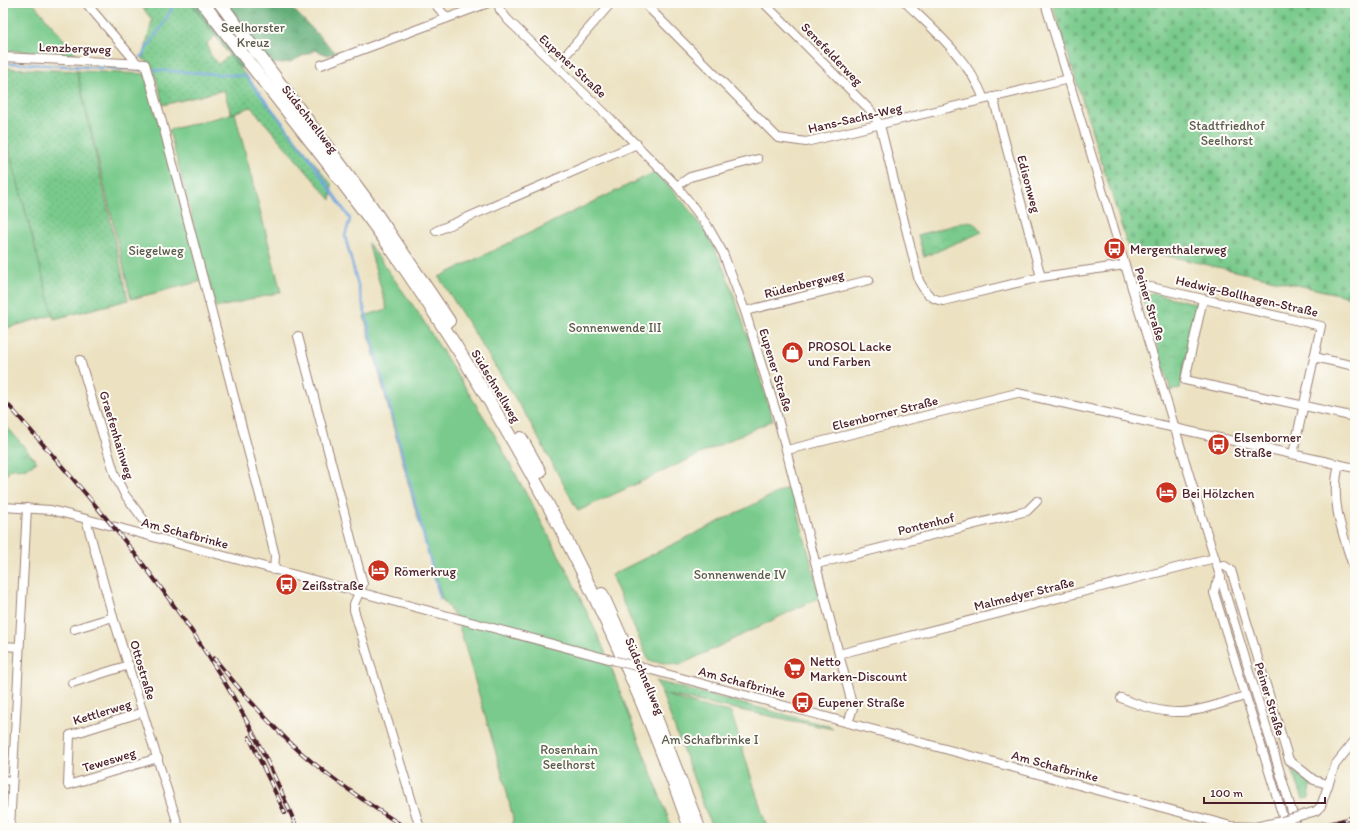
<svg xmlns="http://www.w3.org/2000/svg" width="1358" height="831" font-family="Itim,sans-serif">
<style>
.grass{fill:url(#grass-dots);stroke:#62745c}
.forest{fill:url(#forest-crowns);stroke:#566652}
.cemetery{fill:url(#cemetery-stones);stroke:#62745c}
.park{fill:url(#park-crowns);stroke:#62745c}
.garden{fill:#79ca8c;stroke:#62745c}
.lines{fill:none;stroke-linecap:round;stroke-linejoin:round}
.stream{stroke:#72a5dd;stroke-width:2.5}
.minor-casing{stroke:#9b8076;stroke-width:10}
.highway-casing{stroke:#9b8076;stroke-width:14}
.minor{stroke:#fff;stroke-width:8}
.highway{stroke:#fff;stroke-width:12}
.rail-casing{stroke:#4a1f2b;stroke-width:4}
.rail{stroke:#fdfcf7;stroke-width:2.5;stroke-dasharray:8;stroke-linecap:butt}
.minor-bridge-casing{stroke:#9b8076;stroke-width:10;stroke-linecap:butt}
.minor-bridge{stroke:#fff;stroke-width:8}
.labels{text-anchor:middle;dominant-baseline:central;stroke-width:4;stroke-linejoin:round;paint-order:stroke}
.park-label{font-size:13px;fill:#5a5b4d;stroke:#fdfcf7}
.street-label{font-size:13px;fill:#4a1f2b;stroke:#fdfcf7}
.poi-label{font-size:13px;fill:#4a1f2b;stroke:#fdfcf7;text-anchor:start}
</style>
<defs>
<pattern id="grass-dots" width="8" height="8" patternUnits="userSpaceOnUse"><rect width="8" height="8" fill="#79ca8c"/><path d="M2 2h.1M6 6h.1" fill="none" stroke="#6aad79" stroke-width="1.8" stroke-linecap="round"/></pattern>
<pattern id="forest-crowns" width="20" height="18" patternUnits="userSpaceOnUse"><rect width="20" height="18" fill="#62ae78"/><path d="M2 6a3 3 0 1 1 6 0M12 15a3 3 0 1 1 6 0" fill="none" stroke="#538d63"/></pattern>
<pattern id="cemetery-stones" width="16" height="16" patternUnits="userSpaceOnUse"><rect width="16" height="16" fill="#79ca8c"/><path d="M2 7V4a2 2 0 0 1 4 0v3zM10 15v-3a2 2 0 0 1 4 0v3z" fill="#6aad79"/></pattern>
<pattern id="park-crowns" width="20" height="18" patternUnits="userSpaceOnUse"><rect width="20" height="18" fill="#79ca8c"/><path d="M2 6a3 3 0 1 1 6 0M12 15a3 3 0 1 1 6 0" fill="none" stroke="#6aad79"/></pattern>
</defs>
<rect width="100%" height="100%" fill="#fdfcf7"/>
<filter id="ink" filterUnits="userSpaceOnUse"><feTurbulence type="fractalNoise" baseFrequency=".025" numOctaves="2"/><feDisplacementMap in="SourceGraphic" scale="8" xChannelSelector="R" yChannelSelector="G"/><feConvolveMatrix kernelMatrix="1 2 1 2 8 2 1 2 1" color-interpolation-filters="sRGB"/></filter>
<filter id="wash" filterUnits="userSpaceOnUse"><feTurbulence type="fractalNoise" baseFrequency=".012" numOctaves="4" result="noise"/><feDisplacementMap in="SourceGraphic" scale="16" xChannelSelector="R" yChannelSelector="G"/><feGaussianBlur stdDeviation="0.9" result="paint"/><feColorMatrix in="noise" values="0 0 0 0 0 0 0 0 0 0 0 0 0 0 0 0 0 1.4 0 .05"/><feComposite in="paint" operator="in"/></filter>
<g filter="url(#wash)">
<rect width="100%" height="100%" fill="#ece2c2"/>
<g class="grass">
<path d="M139,3H191L215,36L207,43L210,54L218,64L230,55L332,185L331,200L251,107L231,114L224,90L163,105C159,91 156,65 143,59L152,20Z"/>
<path d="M3,68L77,71L128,300L54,319L3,127Z"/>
<path d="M656,681L832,727L833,729L662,694Z"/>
<path d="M1292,769L1311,785L1309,798L1303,799Z"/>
</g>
<path class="forest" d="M191,3H287L336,53L328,55L315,50L290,62L239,68Z"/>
<path class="cemetery" d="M1052,3H1355V298L1128,247Z"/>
<g class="park">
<path d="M968,221L975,224L982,232L924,257L918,235Z"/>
<path d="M1152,293L1198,304L1180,388L1171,391L1142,297Z"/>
<path d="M3,422L37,462L24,469H10L3,480Z"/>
</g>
<g class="garden">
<path d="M3,3H33L77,55L3,50Z"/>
<path d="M77,71L145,74L202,281L131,299Z"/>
<path d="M235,113L281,292L216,308L169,130Z"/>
<path d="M3,127L53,315L3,329Z"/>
<path d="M655,172C681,198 706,227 720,260C742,311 756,367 773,420L578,511L527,417L439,277Z"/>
<path d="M368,243L417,311L492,430L569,574L604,649L672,828H511L513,819L505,784L457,619L442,599L416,512L364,316L387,309Z"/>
<path d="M791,486L820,597L680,665L649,661L611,575Z"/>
<path d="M662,694L709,708L731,712L767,828H712Z"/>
</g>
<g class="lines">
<g class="stream">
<path d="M141,57L162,26L175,3"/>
<path d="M3,63L133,69L134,67"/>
<path d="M133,69L140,70"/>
<path d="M155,70L246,76L306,153L350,219L345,236L440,598"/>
</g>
</g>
</g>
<g filter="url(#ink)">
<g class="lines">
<defs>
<g id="minor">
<path d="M86,3L137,63"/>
<path d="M434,3L447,18"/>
<path d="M498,3L500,10L508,20L612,120L677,186L707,225L723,253L745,311L777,415L853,708L848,723"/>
<path d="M764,3L870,110L880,125L919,281C925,292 930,299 943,301L1041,277L1125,265"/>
<path d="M906,3C935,31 969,60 984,99"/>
<path d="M1045,3L1297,828"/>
<path d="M649,8L778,138L806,142L1069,79"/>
<path d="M3,57L145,64L162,122L265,515L275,556L274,570"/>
<path d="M321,65L488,3"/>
<path d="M556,66L611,3"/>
<path d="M993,97L1041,277"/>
<path d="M677,186L690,177L758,159"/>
<path d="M436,231L637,144"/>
<path d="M1132,288L1142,285L1321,326L1293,454"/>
<path d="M1203,299L1185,380L1355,417"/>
<path d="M745,311L869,280"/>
<path d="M298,336L363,584L354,604V610L420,828"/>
<path d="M1314,357L1355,366"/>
<path d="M80,360L115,475L125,495L147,524L146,535"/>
<path d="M787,450L1017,393L1355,468"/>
<path d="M1339,465C1329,502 1344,537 1355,572"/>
<path d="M3,507L51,510L86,519L616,661"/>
<path d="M86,519L113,617L179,828"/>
<path d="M817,564L1027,511L1037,501"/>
<path d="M1218,567L1223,565L1231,570L1289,760L1314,780L1327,784"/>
<path d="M1221,577L1216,584L1214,593L1284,820"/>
<path d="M74,629L113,617"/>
<path d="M3,646L19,647"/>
<path d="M839,654L1215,558"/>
<path d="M644,668L1231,826L1255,827L1282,821"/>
<path d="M72,683L129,665"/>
<path d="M1121,698C1140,706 1162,713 1182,712C1203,711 1225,702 1245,696"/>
<path d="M143,712L70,735L68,785L158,758"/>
<path d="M3,780L12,781"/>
<path d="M1306,814L1316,811L1321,806L1335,765L1355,740"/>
<path d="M10,828L27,508"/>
</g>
<g id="highway">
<path d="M203,3C267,88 336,169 397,257C519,434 619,625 690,828"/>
<path d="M220,3L369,203L449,321"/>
<path d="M521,438L540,472"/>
<path d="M602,594L648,697L699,828"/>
</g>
</defs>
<use href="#minor" class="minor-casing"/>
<use href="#highway" class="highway-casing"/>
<use href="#minor" class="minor"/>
<use href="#highway" class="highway"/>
<defs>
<g id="rail">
<path d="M3,399C91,498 180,599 244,716C264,752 281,790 297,828"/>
<path d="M214,658C240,690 267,722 298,750C331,779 368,804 406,828"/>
<path d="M249,737L285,813"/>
<path d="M1313,828L1355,817"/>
<path d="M1345,828L1355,825"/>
</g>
</defs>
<use href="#rail" class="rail-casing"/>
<use href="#rail" class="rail"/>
<defs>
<g id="minor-bridge">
<path d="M616,661L644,668"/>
<path d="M1282,821L1306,814"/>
</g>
</defs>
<use href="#minor-bridge" class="minor-bridge-casing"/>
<use href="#minor-bridge" class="minor-bridge"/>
</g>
</g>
<defs>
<symbol id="bus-disc" viewBox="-11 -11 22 22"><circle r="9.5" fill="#c8321e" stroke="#fdfcf7"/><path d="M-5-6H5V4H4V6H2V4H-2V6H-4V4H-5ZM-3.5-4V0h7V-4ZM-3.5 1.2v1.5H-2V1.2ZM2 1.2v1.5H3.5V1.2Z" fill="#fff"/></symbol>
<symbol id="shop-disc" viewBox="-11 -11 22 22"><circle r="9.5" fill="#c8321e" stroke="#fdfcf7"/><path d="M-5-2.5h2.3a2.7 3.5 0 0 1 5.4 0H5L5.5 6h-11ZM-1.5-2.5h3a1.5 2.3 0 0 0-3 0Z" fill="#fff"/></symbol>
<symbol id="hotel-disc" viewBox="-11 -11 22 22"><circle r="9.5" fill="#c8321e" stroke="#fdfcf7"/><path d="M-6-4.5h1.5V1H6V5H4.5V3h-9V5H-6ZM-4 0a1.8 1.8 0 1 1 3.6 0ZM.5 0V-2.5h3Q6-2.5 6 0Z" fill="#fff"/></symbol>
<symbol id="supermarket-disc" viewBox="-11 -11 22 22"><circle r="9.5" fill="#c8321e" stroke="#fdfcf7"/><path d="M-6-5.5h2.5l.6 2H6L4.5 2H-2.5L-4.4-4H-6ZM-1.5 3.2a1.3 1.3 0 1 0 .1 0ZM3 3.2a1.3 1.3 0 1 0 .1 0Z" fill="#fff"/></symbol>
</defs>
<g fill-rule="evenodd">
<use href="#bus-disc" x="1102" y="236" width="25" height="25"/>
<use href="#shop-disc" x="780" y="340" width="25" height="25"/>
<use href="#bus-disc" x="1206" y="432" width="25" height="25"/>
<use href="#hotel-disc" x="1154" y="480" width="25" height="25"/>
<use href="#hotel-disc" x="366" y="558" width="25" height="25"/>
<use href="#bus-disc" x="274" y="572" width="25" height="25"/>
<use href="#supermarket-disc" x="782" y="656" width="25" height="25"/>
<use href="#bus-disc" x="790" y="690" width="25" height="25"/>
</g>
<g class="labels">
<g class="park-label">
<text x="253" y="27">Seelhorster<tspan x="253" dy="15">Kreuz</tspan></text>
<text x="1227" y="125">Stadtfriedhof<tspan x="1227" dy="15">Seelhorst</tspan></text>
<text x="156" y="250">Siegelweg</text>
<text x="615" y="327">Sonnenwende III</text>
<text x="740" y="574">Sonnenwende IV</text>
<text x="710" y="739">Am Schafbrinke I</text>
<text x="569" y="749">Rosenhain<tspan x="569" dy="15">Seelhorst</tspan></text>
</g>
<g class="street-label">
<text transform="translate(75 48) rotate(2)">Lenzbergweg</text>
<text transform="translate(832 54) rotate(46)">Senefelderweg</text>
<text transform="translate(573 66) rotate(43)">Eupener Straße</text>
<text transform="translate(855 118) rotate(-13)">Hans-Sachs-Weg</text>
<text transform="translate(310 119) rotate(52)">Südschnellweg</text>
<text transform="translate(1029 184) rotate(75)">Edisonweg</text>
<text transform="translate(804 284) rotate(-14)">Rüdenbergweg</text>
<text transform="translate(1247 296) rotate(13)">Hedwig-Bollhagen-Straße</text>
<text transform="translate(1150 304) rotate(73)">Peiner Straße</text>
<text transform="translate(776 370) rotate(73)">Eupener Straße</text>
<text transform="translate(496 386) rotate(59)">Südschnellweg</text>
<text transform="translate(885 413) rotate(-14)">Elsenborner Straße</text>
<text transform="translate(117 435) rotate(73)">Graefenhainweg</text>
<text transform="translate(926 524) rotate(-14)">Pontenhof</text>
<text transform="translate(185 533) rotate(15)">Am Schafbrinke</text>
<text transform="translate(1024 594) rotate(-14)">Malmedyer Straße</text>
<text transform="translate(143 670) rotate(73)">Ottostraße</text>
<text transform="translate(645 676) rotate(67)">Südschnellweg</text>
<text transform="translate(742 682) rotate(15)">Am Schafbrinke</text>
<text transform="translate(1270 699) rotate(73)">Peiner Straße</text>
<text transform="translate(102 712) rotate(-17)">Kettlerweg</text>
<text transform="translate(109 760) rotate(-17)">Tewesweg</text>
<text transform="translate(1055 766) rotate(15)">Am Schafbrinke</text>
</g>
<g class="poi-label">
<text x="1130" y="249">Mergenthalerweg</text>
<text x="808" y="346">PROSOL Lacke<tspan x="808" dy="15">und Farben</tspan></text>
<text x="1234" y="437">Elsenborner<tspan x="1234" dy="15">Straße</tspan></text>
<text x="1182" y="493">Bei Hölzchen</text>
<text x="394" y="571">Römerkrug</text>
<text x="302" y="585">Zeißstraße</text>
<text x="810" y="661">Netto<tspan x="810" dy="15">Marken-Discount</tspan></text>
<text x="818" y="702">Eupener Straße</text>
</g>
</g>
<rect width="1358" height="831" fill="none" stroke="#fdfcf7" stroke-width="16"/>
<path d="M1204 797v6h121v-6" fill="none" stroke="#4a1f2b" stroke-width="2"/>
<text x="1210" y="797" font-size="12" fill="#4a1f2b" stroke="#fdfcf7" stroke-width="3" paint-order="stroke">100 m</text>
</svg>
